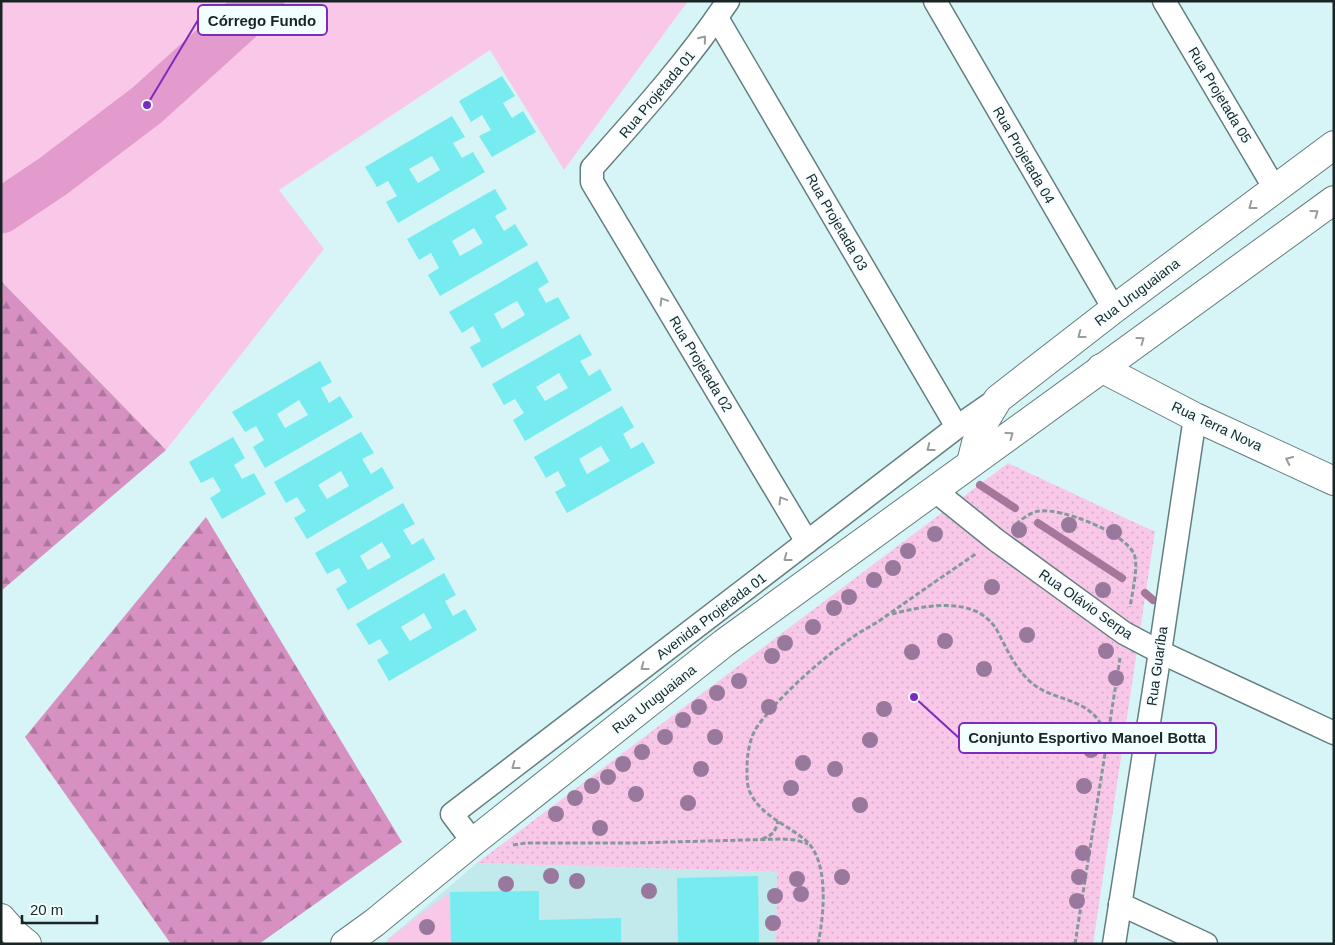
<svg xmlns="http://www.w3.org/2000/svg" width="1335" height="945" font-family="Helvetica,sans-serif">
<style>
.built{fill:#c2eaec}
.green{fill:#f9c8e9}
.forest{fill:url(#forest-firs)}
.park{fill:url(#park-dots)}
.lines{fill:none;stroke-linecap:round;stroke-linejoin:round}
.stream{stroke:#a6779b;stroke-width:8}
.river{stroke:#e39bce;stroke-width:45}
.building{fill:#76ebf0;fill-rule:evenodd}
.minor-casing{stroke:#647f81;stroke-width:25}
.tertiary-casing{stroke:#647f81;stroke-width:30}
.path{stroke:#84999a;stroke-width:3;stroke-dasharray:5 2.5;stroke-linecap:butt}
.minor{stroke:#fff;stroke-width:22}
.tertiary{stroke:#fff;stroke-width:28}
.tree{fill:#98799d}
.oneway{stroke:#989c9d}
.labels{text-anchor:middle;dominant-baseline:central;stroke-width:4;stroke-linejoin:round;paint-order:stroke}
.street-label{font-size:14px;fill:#192425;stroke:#f2feff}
.leader{fill:none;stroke:#7b2cbf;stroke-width:2}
.callout-dot{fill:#7b2cbf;stroke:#f2feff;stroke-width:2}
.callout{fill:#f2feff;stroke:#7b2cbf;stroke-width:2}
.callout-label{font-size:15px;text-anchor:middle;font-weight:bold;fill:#192425}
</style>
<defs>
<pattern id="forest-firs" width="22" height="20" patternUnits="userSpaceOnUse" patternTransform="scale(1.25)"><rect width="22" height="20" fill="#d690c2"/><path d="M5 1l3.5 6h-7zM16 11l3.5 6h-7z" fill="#ad759d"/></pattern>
<pattern id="park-dots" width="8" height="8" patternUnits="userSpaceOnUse" patternTransform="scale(1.25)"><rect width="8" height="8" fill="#f9c8e9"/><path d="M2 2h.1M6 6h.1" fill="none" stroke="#d5acc8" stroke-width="1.8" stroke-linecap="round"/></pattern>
</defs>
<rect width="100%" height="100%" fill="#d7f5f6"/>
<path class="built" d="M477,863L777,872L776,944H386L388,939Z"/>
<g class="green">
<path d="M3,1H688L564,170L490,50L279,190L324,249L166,450L1,281V2Z"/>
<path d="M450,892L451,944H386L388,939Z"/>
</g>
<g class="forest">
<path d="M1,281L166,450L1,591Z"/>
<path d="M206,517L402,842L259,944H171L25,737Z"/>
</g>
<path class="park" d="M1008,463L1151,530L1155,531L1093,944H776L777,872L477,863Z"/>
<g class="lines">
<g class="stream">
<path d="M980,485L1015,508"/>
<path d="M1038,523L1122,578"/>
<path d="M1145,593L1153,600"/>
</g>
<path class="river" d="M1,211L52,177L147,105L262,1"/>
</g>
<g class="building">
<path d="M502,76L515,96L503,103L512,118L523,111L536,132L492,157L479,136L491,130L482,115L471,122L459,101Z"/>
<path d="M452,116L465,137L453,143L462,158L473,152L485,172L398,223L386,202L397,196L388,181L377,187L365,167ZM432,156L440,170L418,183L409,169Z"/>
<path d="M495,189L507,209L495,216L504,231L515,224L528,245L440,296L428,275L439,268L431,253L419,260L407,239ZM474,228L483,243L460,256L452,241Z"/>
<path d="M537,261L549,282L538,289L546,303L558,297L570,318L482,368L470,347L481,341L473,326L462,333L449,312ZM517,301L525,315L502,329L494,314Z"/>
<path d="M580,334L592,355L580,361L589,376L600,369L612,390L525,441L513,420L524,413L515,399L504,405L492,384ZM559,373L568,388L545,401L536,387Z"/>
<path d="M320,361L332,382L321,388L329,403L340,396L353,417L265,468L253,447L264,440L256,426L245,432L232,412ZM299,400L308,415L285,428L277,414Z"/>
<path d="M622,406L634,427L623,434L631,449L643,442L655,463L567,513L555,492L566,486L558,471L546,478L534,457ZM601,446L610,461L587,474L579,459Z"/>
<path d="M361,432L374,453L362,459L371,474L382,467L394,488L307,539L294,518L306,511L297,497L286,503L274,482ZM341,471L349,486L327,499L318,485Z"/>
<path d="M233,437L245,458L234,465L242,479L254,473L266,494L222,519L210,498L221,491L213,477L201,483L189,462Z"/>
<path d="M403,503L415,524L403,530L412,545L423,538L435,559L348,610L336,589L347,582L339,568L327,574L315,553ZM382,542L391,557L368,570L360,556Z"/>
<path d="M444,573L456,595L445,601L453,616L465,609L477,630L389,681L377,660L389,653L380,639L369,645L356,624ZM424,613L432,628L410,641L401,627Z"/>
<path d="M758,876L759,944H678L677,878Z"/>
<path d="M539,891V920L621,918V944H451L450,892Z"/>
</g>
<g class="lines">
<defs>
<g id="minor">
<path d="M728,1C688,61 640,114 592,168V182L807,542"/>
<path d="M935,1L1114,309"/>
<path d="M1164,1L1275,189"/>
<path d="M717,18L957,427"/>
<path d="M934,490L996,540L1124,633L1160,652L1334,733"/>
<path d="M473,842L452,814L957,427L996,400"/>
<path d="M1120,904L1206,944"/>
<path d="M1114,944L1160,652L1195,417"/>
</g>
<g id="tertiary">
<path d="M1101,368L1195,417L1334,481"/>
<path d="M971,463L976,443L983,424L998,399L1114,309L1334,145"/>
<path d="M1,918L17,936L27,944"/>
<path d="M345,944L374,923L473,842L724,643L1334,200"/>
</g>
</defs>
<use href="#minor" class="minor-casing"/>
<use href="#tertiary" class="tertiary-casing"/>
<g class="path">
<path d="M1016,524C1022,519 1031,512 1039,511C1062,508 1124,532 1134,554C1139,565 1132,594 1130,607"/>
<path d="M892,614C927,605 979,594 999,634C1008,652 1017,671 1033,684C1053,700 1083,698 1099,721C1102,726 1104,733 1107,739"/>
<path d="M762,839C772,836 776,831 778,821"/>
<path d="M513,845L526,843H635L781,839L796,840L808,844"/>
<path d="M818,944C824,915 830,859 804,839C787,825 763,816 752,796C747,789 747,779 747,770C747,759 748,748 752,737C756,725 766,716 774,706C799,679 827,655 857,634C867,628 877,623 886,616C916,595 946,574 977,553"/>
<path d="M1075,944L1120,658"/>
</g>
<use href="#minor" class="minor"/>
<use href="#tertiary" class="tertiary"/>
</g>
<g class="tree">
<circle cx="1069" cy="525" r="8"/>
<circle cx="1019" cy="530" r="8"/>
<circle cx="1114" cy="532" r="8"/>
<circle cx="935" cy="534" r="8"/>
<circle cx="908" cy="551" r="8"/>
<circle cx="893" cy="568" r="8"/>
<circle cx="874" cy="580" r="8"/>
<circle cx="992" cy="587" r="8"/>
<circle cx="1103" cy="590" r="8"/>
<circle cx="849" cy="597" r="8"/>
<circle cx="834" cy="608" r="8"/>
<circle cx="813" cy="627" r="8"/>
<circle cx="1027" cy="635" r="8"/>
<circle cx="945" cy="641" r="8"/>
<circle cx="785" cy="643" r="8"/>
<circle cx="1106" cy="651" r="8"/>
<circle cx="912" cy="652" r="8"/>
<circle cx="772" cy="656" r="8"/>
<circle cx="984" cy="669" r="8"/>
<circle cx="1116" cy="678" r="8"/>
<circle cx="739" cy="681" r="8"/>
<circle cx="717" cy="693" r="8"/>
<circle cx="699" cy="707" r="8"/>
<circle cx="769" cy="707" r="8"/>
<circle cx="884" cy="709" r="8"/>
<circle cx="683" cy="720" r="8"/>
<circle cx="665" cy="737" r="8"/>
<circle cx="715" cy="737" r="8"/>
<circle cx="870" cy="740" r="8"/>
<circle cx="1091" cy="750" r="8"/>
<circle cx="642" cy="752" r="8"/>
<circle cx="803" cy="763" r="8"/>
<circle cx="623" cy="764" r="8"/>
<circle cx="701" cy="769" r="8"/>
<circle cx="835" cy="769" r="8"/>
<circle cx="608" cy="777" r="8"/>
<circle cx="592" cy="786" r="8"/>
<circle cx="1084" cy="786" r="8"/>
<circle cx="791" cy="788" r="8"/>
<circle cx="636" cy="794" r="8"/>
<circle cx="575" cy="798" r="8"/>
<circle cx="688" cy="803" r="8"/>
<circle cx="860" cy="805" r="8"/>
<circle cx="556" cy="814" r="8"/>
<circle cx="600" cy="828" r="8"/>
<circle cx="1083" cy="853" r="8"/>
<circle cx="551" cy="876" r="8"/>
<circle cx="842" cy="877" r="8"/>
<circle cx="1079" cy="877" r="8"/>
<circle cx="797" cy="879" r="8"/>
<circle cx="577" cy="881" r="8"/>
<circle cx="506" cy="884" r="8"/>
<circle cx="649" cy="891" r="8"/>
<circle cx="801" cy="894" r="8"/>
<circle cx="775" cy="896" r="8"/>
<circle cx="1077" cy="901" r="8"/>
<circle cx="773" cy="923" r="8"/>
<circle cx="427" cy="927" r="8"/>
</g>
<defs><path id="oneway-chevron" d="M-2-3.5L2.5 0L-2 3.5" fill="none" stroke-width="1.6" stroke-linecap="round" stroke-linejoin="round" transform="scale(1.25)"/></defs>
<g class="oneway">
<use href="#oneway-chevron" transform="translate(703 39) rotate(-51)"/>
<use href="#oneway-chevron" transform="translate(1252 206) rotate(143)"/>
<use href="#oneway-chevron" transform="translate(1315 213) rotate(-36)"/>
<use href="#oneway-chevron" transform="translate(663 301) rotate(-121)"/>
<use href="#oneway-chevron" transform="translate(1081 335) rotate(142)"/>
<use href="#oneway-chevron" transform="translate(1141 340) rotate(-36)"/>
<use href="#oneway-chevron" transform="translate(1010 435) rotate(-36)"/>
<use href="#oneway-chevron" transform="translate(930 448) rotate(142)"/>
<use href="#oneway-chevron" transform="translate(1289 460) rotate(-155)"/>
<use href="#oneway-chevron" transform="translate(782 500) rotate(-121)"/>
<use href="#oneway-chevron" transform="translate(787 558) rotate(143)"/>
<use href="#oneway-chevron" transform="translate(644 667) rotate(143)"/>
<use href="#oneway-chevron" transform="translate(515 766) rotate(143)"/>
</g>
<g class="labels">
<g class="street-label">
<text transform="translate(657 94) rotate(-50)">Rua Projetada 01</text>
<text transform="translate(1220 95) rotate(59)">Rua Projetada 05</text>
<text transform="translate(1024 155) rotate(60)">Rua Projetada 04</text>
<text transform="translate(837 222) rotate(60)">Rua Projetada 03</text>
<text transform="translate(1137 292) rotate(-37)">Rua Uruguaiana</text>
<text transform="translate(701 364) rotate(59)">Rua Projetada 02</text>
<text transform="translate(1217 426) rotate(25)">Rua Terra Nova</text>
<text transform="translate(1086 604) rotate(35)">Rua Olávio Serpa</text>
<text transform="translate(711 616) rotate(-37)">Avenida Projetada 01</text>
<text transform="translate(1157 666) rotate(-82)">Rua Guaríba</text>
<text transform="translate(654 699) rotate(-38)">Rua Uruguaiana</text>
</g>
</g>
<path class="leader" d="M147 105L198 20M914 697L959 738"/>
<g class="callout-dot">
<circle cx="147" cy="105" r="5"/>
<circle cx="914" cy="697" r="5"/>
</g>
<g class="callout">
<rect x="198" y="5" width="129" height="30" rx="5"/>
<rect x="959" y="723" width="257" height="30" rx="5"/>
</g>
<g class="callout-label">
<text x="262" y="26">Córrego Fundo</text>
<text x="1087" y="743">Conjunto Esportivo Manoel Botta</text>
</g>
<rect width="1335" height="945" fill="none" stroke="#192425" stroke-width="5"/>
<path d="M22 915v8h75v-8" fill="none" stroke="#192425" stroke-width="2.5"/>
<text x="30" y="915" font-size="15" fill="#192425" stroke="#f2feff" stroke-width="4" paint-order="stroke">20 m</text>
</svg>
